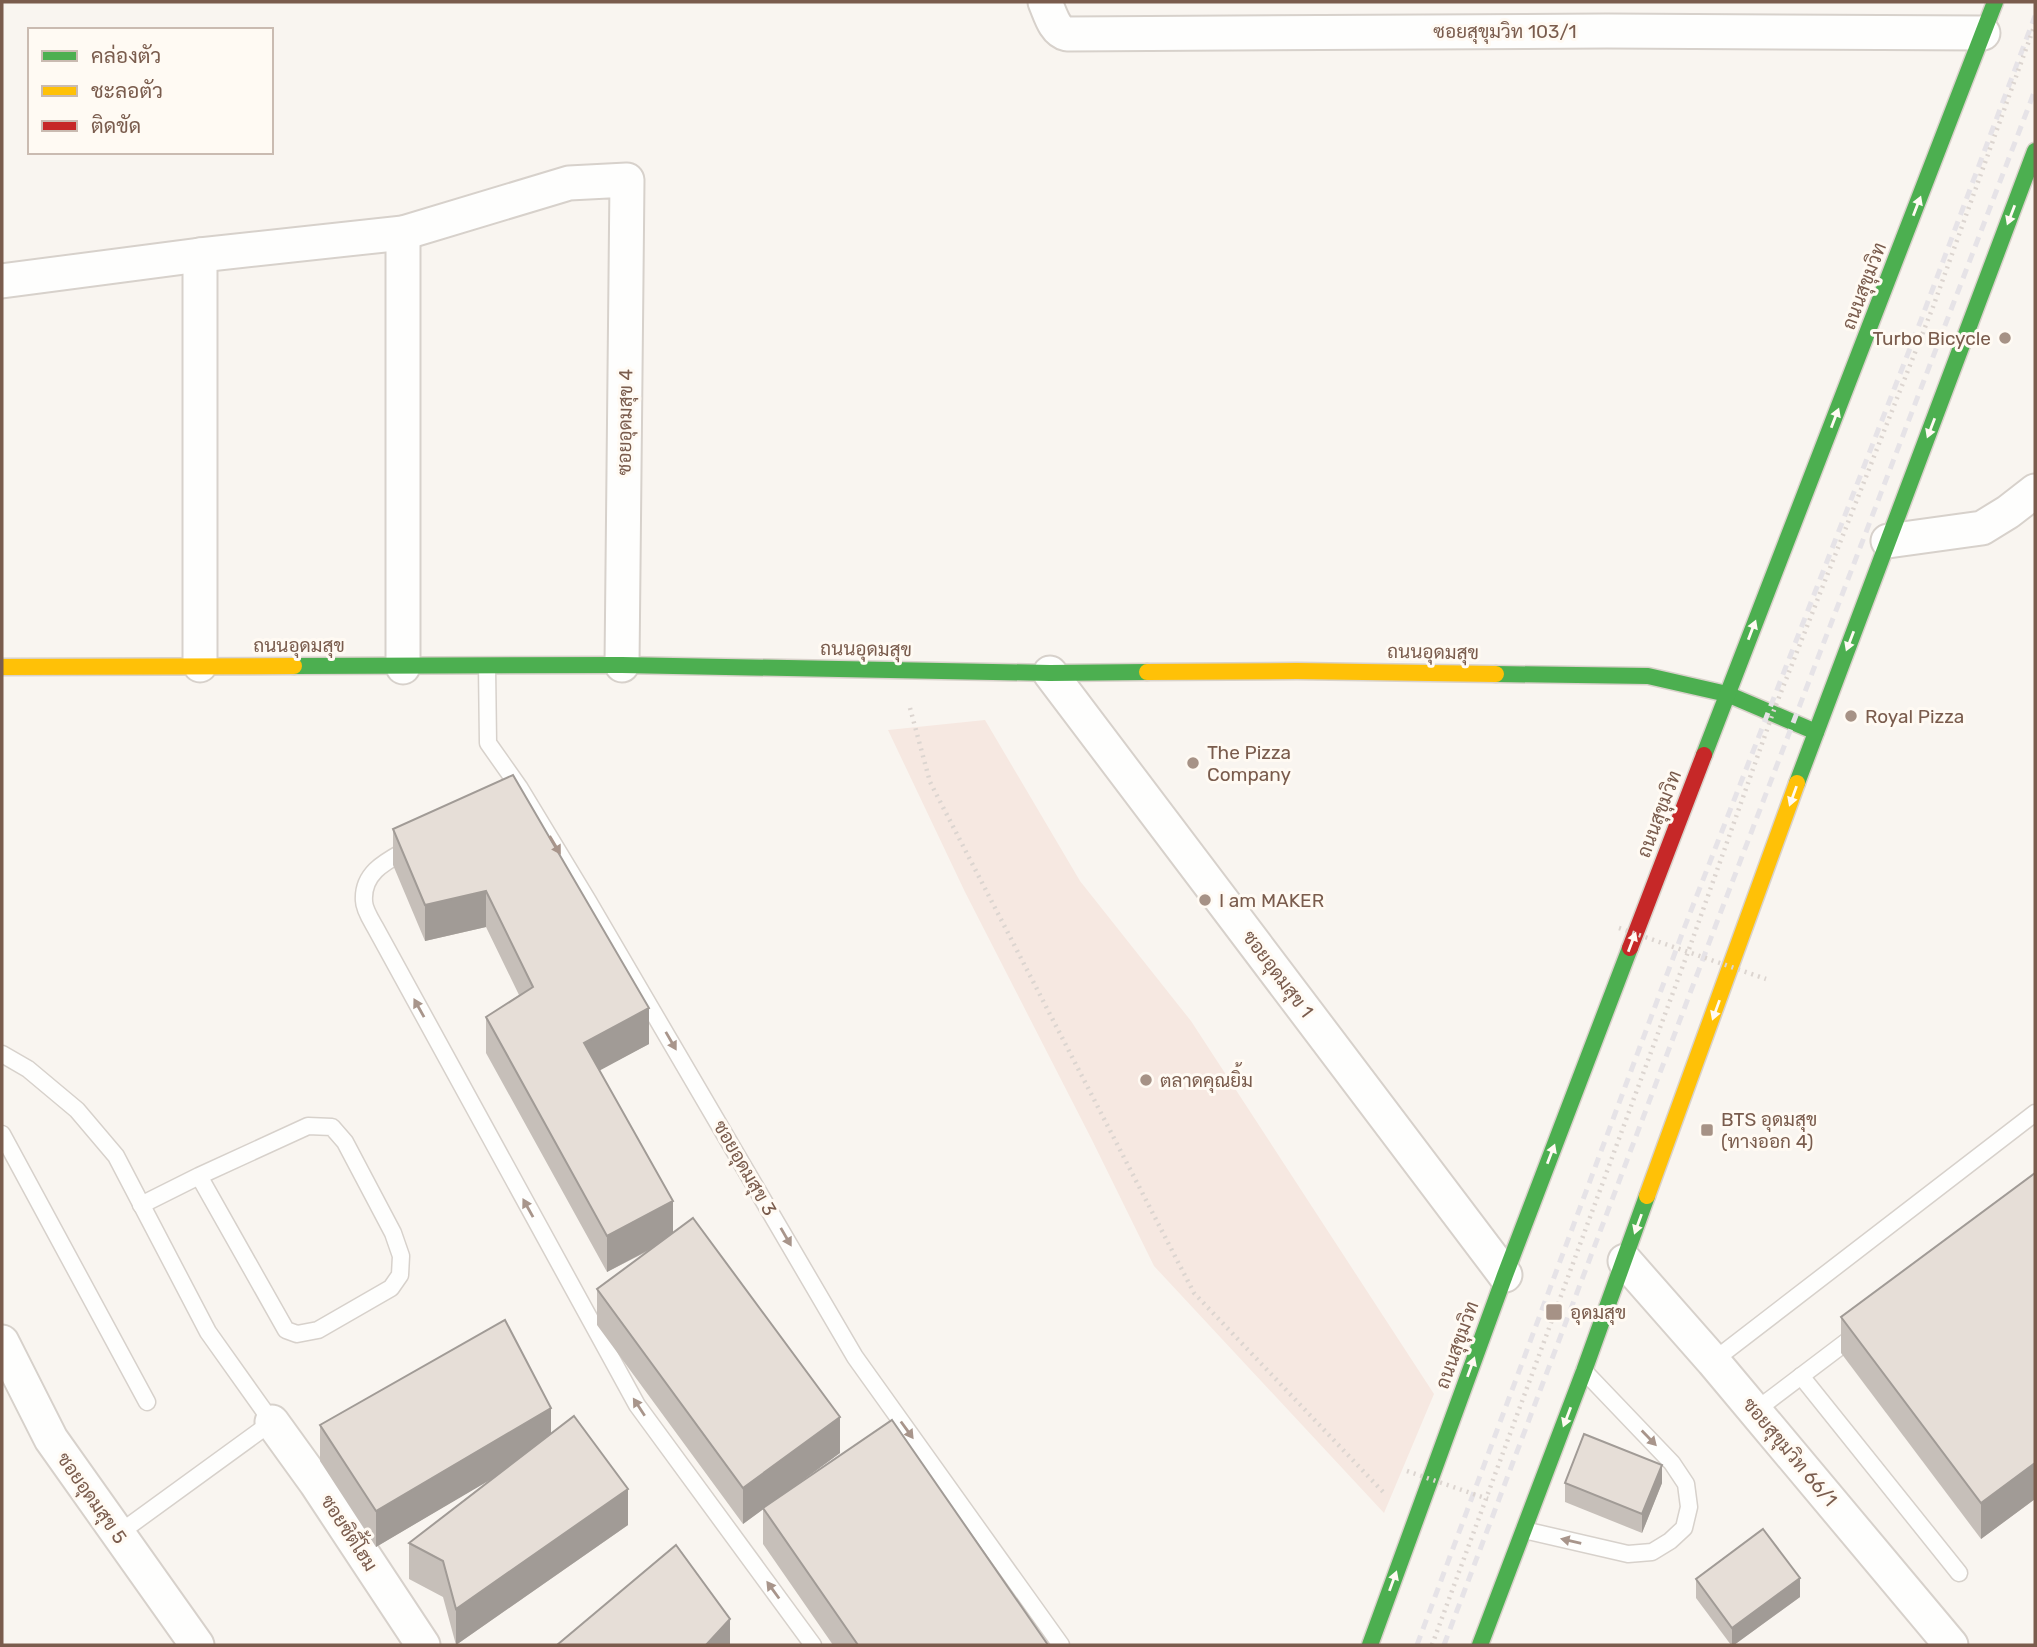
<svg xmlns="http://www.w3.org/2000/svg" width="2037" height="1647" font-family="Rubik,Sarabun,sans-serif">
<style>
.commercial{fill:#f6e8e1}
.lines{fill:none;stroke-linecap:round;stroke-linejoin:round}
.lane-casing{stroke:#d7d1cb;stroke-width:19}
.street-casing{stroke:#d7d1cb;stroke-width:37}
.fast-casing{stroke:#d9d2cb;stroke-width:19}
.slow-casing{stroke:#d9d2cb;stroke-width:19}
.jam-casing{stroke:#d9d2cb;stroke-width:19}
.path{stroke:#dcd5d0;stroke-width:4.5;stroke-dasharray:2 5;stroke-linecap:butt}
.lane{stroke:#fefefd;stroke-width:16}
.street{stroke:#fefefd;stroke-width:33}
.fast{stroke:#4caf50;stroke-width:16}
.slow{stroke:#ffc107;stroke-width:16}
.jam{stroke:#c62828;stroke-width:16}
.rail{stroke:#e6e3e7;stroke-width:5;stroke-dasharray:10 7;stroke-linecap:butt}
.path-bridge{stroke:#dcd5d0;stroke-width:4.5;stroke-dasharray:2 5;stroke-linecap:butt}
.wall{fill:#c6bfb9}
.shaded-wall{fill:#a19b96}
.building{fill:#e6ded7;stroke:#a19b96;stroke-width:2}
.oneway{fill:#fffaf3}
.oneway2{fill:#a8958b}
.poi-dot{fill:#a69286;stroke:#fffaf3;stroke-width:2.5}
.labels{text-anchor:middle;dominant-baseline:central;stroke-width:6;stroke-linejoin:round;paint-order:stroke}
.street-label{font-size:19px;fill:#7a5c4d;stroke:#fffaf3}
.poi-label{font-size:19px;fill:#7a5c4d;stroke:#fffaf3;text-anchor:start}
</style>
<rect width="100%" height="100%" fill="#f9f5f0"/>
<path class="commercial" d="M985,720L1080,881L1191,1021L1434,1394L1384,1513L1154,1266L1092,1140L965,892L888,730Z"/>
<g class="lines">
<defs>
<g id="lane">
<path d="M487,666L488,743L519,787L588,901L855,1357L1061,1645"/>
<path d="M410,848C389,860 362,871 364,901C364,909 371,920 375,927L637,1405L813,1645"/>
<path d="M2,1054L28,1069L77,1110L116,1156L208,1332L272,1422L118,1534"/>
<path d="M2,1134L147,1402"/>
<path d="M141,1205L199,1176L308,1126L332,1127L345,1142L393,1233L401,1256L400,1275L391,1288L318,1330L297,1334L286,1330L199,1176"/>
<path d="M1713,1361L2035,1113"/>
<path d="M1801,1376L1959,1573"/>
<path d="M1755,1411L1858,1333"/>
<path d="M1524,1530L1628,1554L1652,1552L1670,1541L1684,1528L1689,1507L1686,1484L1672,1463L1584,1371"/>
</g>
<g id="street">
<path d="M1045,2C1050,13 1054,31 1067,34L1607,31L1983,33"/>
<path d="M200,255V665"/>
<path d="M2,281L200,255L403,233L569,183L627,180L622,665"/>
<path d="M1888,541L1982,528L2008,512L2035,491"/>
<path d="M403,667V233"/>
<path d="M1050,673L1505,1275"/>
<path d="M1625,1261L1713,1361L1951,1645"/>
<path d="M2,1342L51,1439L197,1645"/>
<path d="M272,1422L316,1483L423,1645"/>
</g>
<g id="fast">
<path d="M294,666L622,665L1050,673L1147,672"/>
<path d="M1496,674L1648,676L1727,694"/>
<path d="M1727,694L1816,732"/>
<path d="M1704,755L1995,2"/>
<path d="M1797,783L2035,151"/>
<path d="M1370,1645L1505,1275L1630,948"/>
<path d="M1480,1645L1584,1371L1647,1196"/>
</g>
<g id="slow">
<path d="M2,667L294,666"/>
<path d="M1147,672L1297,671L1496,674"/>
<path d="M1647,1196L1797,783"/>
</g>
<path id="jam" d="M1630,948L1704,755"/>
</defs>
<use href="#lane" class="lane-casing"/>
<use href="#street" class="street-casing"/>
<use href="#fast" class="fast-casing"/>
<use href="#slow" class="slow-casing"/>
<use href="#jam" class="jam-casing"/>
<path class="path" d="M910,708L930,782L1194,1293L1385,1494"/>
<use href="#lane" class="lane"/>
<use href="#street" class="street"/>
<use href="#fast" class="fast"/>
<use href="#slow" class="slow"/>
<use href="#jam" class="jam"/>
<g class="rail">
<path d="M1417,1645L1685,926L1921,320L2035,16"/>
<path d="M1444,1645L1712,935L2035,90"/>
</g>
<g class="path-bridge">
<path d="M1619,928L1766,979"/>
<path d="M1407,1471L1488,1499"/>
<path d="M1432,1645L1688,952L1774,710L1933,307L2035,24"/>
</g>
</g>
<g class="wall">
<path d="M513,775L649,1044L599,1070L673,1233L840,1453L789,1490L1048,1645H833L763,1544V1509L743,1524L597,1325V1289L652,1249L607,1272L486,1053V1017L519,995L486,927L425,941L393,865V829Z"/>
<path d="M2035,1173V1499L1981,1539L1841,1353V1317Z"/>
<path d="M320,1425L551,1433L628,1525L456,1645L443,1597L409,1579V1543L492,1478L376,1547L320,1461Z"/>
<path d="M1565,1483H1662L1642,1533L1565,1502Z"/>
<path d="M1696,1579L1800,1597L1734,1645H1731L1696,1598Z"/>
</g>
<g class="shaded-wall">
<path d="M486,891V927L425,941V905Z"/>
<path d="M649,1008V1044L584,1079V1043Z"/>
<path d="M673,1201V1237L607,1272V1236Z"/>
<path d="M551,1408V1444L376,1547V1511Z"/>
<path d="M840,1417V1453L743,1524V1488Z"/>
<path d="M2035,1463V1499L1981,1539V1503Z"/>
<path d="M1662,1465V1483L1642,1533V1514Z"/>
<path d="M628,1489V1525L456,1645V1609Z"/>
<path d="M1800,1578V1597L1734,1645H1732V1628Z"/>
<path d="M730,1619V1645H706Z"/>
</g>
<g class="building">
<path d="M513,775L649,1008L584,1043L673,1201L607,1236L486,1017L533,987L486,891L425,905L393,829Z"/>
<path d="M2035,1173V1463L1981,1503L1841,1317Z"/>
<path d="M693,1218L840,1417L743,1488L597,1289Z"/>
<path d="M505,1320L551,1408L376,1511L320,1425Z"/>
<path d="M574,1416L628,1489L456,1609L443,1561L409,1543Z"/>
<path d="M892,1420L1048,1645H858L763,1508Z"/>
<path d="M1584,1434L1662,1465L1642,1514L1565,1483Z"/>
<path d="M1763,1529L1800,1578L1732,1628L1696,1579Z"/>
<path d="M676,1545L730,1619L706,1645H557Z"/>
</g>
<defs><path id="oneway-solid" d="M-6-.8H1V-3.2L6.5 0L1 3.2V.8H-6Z" transform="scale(1.75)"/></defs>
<g class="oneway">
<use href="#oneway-solid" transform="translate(1917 206) rotate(-69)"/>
<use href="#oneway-solid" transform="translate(2011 215) rotate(111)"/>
<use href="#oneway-solid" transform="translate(1835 418) rotate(-69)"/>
<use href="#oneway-solid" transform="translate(1931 428) rotate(111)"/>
<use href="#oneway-solid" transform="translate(1752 630) rotate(-69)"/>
<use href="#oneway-solid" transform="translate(1850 641) rotate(111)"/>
<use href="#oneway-solid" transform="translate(1793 796) rotate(110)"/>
<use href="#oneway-solid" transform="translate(1632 942) rotate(-69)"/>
<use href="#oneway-solid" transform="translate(1716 1010) rotate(110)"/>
<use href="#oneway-solid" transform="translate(1551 1154) rotate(-69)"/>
<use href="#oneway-solid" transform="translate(1638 1224) rotate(110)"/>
<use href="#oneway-solid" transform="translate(1471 1367) rotate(-70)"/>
<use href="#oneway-solid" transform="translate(1567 1417) rotate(111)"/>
<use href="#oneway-solid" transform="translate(1393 1581) rotate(-70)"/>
</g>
<g class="oneway2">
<use href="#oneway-solid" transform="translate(555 845) rotate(59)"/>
<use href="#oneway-solid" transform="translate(419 1008) rotate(-119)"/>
<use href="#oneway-solid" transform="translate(671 1041) rotate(60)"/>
<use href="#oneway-solid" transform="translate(528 1208) rotate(-119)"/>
<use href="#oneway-solid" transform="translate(786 1237) rotate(60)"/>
<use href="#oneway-solid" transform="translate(639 1407) rotate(-123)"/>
<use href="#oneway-solid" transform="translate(907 1430) rotate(54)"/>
<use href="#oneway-solid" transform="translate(1649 1438) rotate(46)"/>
<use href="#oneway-solid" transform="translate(1571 1541) rotate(-167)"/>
<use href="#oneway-solid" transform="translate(773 1590) rotate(-126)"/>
</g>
<g class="poi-dot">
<circle cx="2005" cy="338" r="7"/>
<circle cx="1851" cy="716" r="7"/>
<circle cx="1193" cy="763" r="7"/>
<circle cx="1205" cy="900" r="7"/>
<circle cx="1146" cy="1080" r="7"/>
<rect x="1700" y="1123" width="14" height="14" rx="3.5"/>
<rect x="1545" y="1303" width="18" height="18" rx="3.5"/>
</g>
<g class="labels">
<g class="street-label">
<text x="1505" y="31">ซอยสุขุมวิท 103/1</text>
<text transform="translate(1864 286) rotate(-69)">ถนนสุขุมวิท</text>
<text transform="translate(625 422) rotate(-89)">ซอยอุดมสุข 4</text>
<text x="299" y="645">ถนนอุดมสุข</text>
<text transform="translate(866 649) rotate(1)">ถนนอุดมสุข</text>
<text transform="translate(1433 652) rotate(1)">ถนนอุดมสุข</text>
<text transform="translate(1659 814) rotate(-69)">ถนนสุขุมวิท</text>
<text transform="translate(1278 974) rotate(53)">ซอยอุดมสุข 1</text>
<text transform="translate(745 1168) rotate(60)">ซอยอุดมสุข 3</text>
<text transform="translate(1457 1345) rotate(-70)">ถนนสุขุมวิท</text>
<text transform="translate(1790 1452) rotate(50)">ซอยสุขุมวิท 66/1</text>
<text transform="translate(92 1498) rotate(55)">ซอยอุดมสุข 5</text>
<text transform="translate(349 1533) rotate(57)">ซอยซิตี้โฮม</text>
</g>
<g class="poi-label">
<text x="1991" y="338" text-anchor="end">Turbo Bicycle</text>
<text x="1865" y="716">Royal Pizza</text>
<text x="1207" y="752">The Pizza<tspan x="1207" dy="22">Company</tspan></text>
<text x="1219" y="900">I am MAKER</text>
<text x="1160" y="1080">ตลาดคุณยิ้ม</text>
<text x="1721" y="1119">BTS อุดมสุข<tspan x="1721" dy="22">(ทางออก 4)</tspan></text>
<text x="1570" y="1312">อุดมสุข</text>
</g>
</g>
<rect width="2037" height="1647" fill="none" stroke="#7a5c4d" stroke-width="7"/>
<rect x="28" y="28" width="245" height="126" fill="#fffaf3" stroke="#cabbb1" stroke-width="2"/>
<rect x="42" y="51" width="35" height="10" fill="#4caf50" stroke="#cabbb1" stroke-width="2"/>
<text x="91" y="63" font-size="21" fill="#7a5c4d">คล่องตัว</text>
<rect x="42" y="86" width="35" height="10" fill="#ffc107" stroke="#cabbb1" stroke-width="2"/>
<text x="91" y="98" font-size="21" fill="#7a5c4d">ชะลอตัว</text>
<rect x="42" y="121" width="35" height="10" fill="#c62828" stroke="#cabbb1" stroke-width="2"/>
<text x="91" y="133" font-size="21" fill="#7a5c4d">ติดขัด</text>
</svg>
